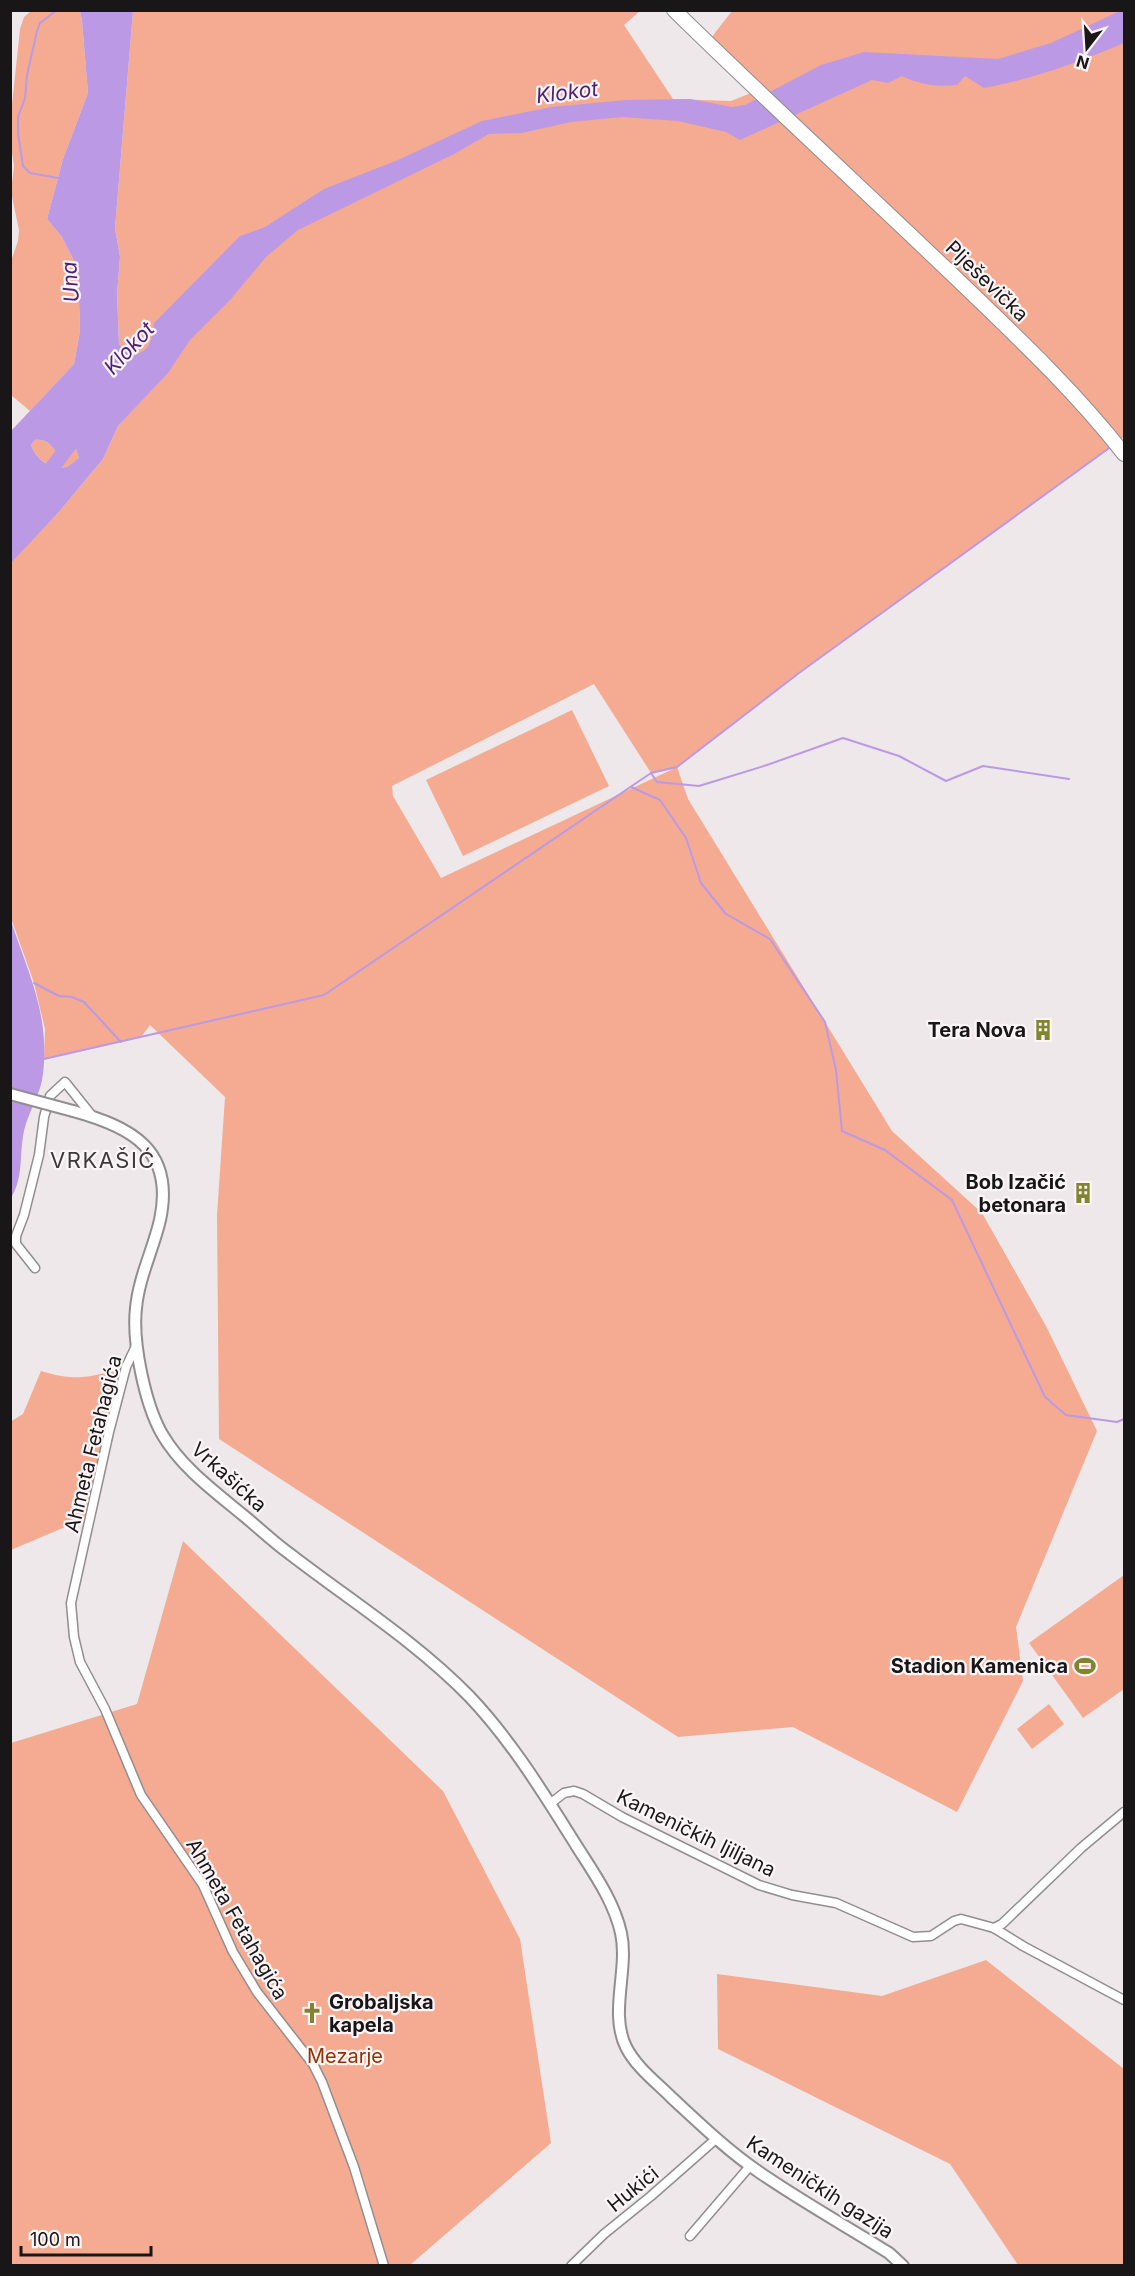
<svg xmlns="http://www.w3.org/2000/svg" width="1135" height="2276" font-family="Inter,sans-serif">
<style>
.green{fill:#f5ab92;fill-rule:evenodd}
.water{fill:#bb99e5;fill-rule:evenodd}
.lines{fill:none;stroke-linecap:round;stroke-linejoin:round}
.stream{stroke:#bb99e5;stroke-width:2}
.river{stroke:#bb99e5;stroke-width:15}
.minor-casing{stroke:#928d8f;stroke-width:11}
.tertiary-casing{stroke:#928d8f;stroke-width:14}
.primary-casing{stroke:#928d8f;stroke-width:16}
.minor{stroke:#fff;stroke-width:8}
.tertiary{stroke:#fff;stroke-width:10}
.primary{stroke:#fff;stroke-width:14}
.tertiary-bridge-casing{stroke:#928d8f;stroke-width:14;stroke-linecap:butt}
.tertiary-bridge{stroke:#fff;stroke-width:10}
.labels{text-anchor:middle;dominant-baseline:central;stroke-width:4.5;stroke-linejoin:round;paint-order:stroke}
.street-label{font-size:20px;fill:#181617;stroke:#fbf5f7}
.poi-label{font-size:20px;font-weight:bold;fill:#181617;stroke:#fbf5f7;text-anchor:end}
.park-label{font-size:20px;fill:#953000;stroke:#fbf5f7}
.water-label{font-size:21px;font-style:italic;fill:#4e1f78;stroke:#fbf5f7}
.quarter-label{font-size:22px;letter-spacing:1.5px;fill:#3e393b;stroke:#fbf5f7}
</style>
<rect width="100%" height="100%" fill="#eee8ea"/>
<g class="green">
<path d="M31,11H80L82,21L88,93L63,159L47,219L62,237L78,269L80,331L74,364L30,411L11,395V261L18,241L19,230L11,192L14,166L11,145L10,123L20,29L24,17Z"/>
<path d="M133,11H640L624,25L673,99L731,101L756,91L707,43L732,11H1124V437L799,673L677,767L688,799L892,1131L982,1213L1046,1326L1097,1431L1016,1627L1023,1681L957,1812L793,1727L678,1737L219,1439L217,1215L225,1097L150,1025L141,1037L44,1059L45,1029L34,983L11,918L10,563L58,513L103,459L118,426L167,373L139,354L131,355L119,344L117,294L120,257L115,228ZM594,684L651,773L673,769L441,878L393,796L392,786Z"/>
<path d="M35,440C45,439 50,443 56,452L66,454L76,449L79,458C75,460 70,466 66,467C52,471 36,459 31,445Z"/>
<path d="M572,710L609,786L463,856L426,780Z"/>
<path d="M126,1367L91,1516L11,1550L10,1422L23,1414L41,1371C77,1382 92,1377 126,1367Z"/>
<path d="M183,1541L443,1791L520,1939L551,2143L410,2265L11,2266V1743L137,1704Z"/>
<path d="M1124,1575V1689L1083,1718L1029,1643Z"/>
<path d="M1049,1704L1064,1724L1032,1749L1017,1729Z"/>
<path d="M986,1960L1124,2069V2265H1018L950,2164L718,2049L717,1974L882,1996Z"/>
</g>
<g class="water">
<path d="M80,11H133L115,228L120,257L117,294L119,344L131,355C150,353 152,340 154,323L240,236L265,227L324,189L398,160L482,121L551,107L626,100L690,99L732,107L745,105L821,65L864,52L998,59L1051,43L1120,11H1124V43C1079,62 1033,79 984,88L965,76L957,85C937,87 921,85 902,76L888,83L872,80L740,140L726,132L678,121L622,117L571,122L522,133L489,134L454,154L298,230L266,257L231,299L190,340L168,373L118,426L103,459L58,513L11,563V431L74,364L80,331L78,269L62,237L47,219L63,159L88,93L82,21ZM35,440C45,439 50,443 56,452L60,453L63,457L76,449L79,458C75,460 70,466 66,467C51,471 36,459 31,445Z"/>
<path d="M10,918C28,973 50,1014 43,1074C41,1094 28,1112 24,1131C19,1154 24,1177 11,1198Z"/>
</g>
<g class="lines">
<g class="stream">
<path d="M57,10L40,23L37,31L27,75L25,98L18,117V134L23,166L30,173L58,178"/>
<path d="M651,773L657,782L699,786L767,765L843,738L899,756L946,781L983,766L1069,779"/>
<path d="M631,787L660,800L686,838L701,883L726,914L770,939L825,1022L836,1070L842,1131L885,1150L952,1200L1045,1397L1066,1415L1117,1422L1124,1419"/>
<path d="M34,983L59,996L72,997L84,1002L121,1042"/>
<path d="M44,1059L324,995L651,773L677,767L799,673L1112,446"/>
</g>
<path class="river" d="M10,524L73,440"/>
<defs>
<g id="minor">
<path d="M35,1268L16,1244V1236L24,1215L39,1155L44,1117L50,1096L65,1082L93,1117"/>
<path d="M137,1344L126,1367L109,1432L71,1603L74,1637L80,1662L105,1709L141,1795L203,1885L233,1952L257,1992L313,2064L322,2082L354,2167L384,2266"/>
<path d="M551,1803L564,1793L574,1791L583,1794L622,1817L759,1885L792,1895L836,1903L913,1937L931,1936L954,1921L961,1919L994,1928L1023,1946L1124,2000"/>
<path d="M994,1928L1002,1924L1081,1848L1124,1812"/>
<path d="M690,2236L750,2166"/>
<path d="M571,2266L604,2234L651,2196L717,2138"/>
</g>
<path id="tertiary" d="M73,1111C132,1127 175,1150 160,1220C153,1250 139,1277 136,1308C132,1342 145,1404 162,1434C181,1467 214,1491 243,1515C259,1528 273,1542 290,1554C351,1601 415,1641 469,1696C511,1740 544,1794 576,1845C593,1872 614,1901 621,1933C629,1969 609,2013 626,2047C636,2067 656,2082 672,2098C699,2123 728,2151 759,2172C801,2201 846,2226 889,2253L903,2266"/>
<path id="primary" d="M674,10C768,102 864,190 958,280C1016,336 1075,391 1124,454"/>
</defs>
<use href="#minor" class="minor-casing"/>
<use href="#tertiary" class="tertiary-casing"/>
<use href="#primary" class="primary-casing"/>
<use href="#minor" class="minor"/>
<use href="#tertiary" class="tertiary"/>
<use href="#primary" class="primary"/>
<defs>
<path id="tertiary-bridge" d="M10,1094L73,1111"/>
</defs>
<use href="#tertiary-bridge" class="tertiary-bridge-casing"/>
<use href="#tertiary-bridge" class="tertiary-bridge"/>
</g>
<defs>
<symbol id="building-bare" viewBox="-9 -9 18 18"><path d="M-4-6H4V6H1V3H-1V6H-4ZM-2.5-4.3h1.7v1.8h-1.7ZM.8-4.3h1.7v1.8H.8ZM-2.5-1h1.7V.8h-1.7ZM.8-1h1.7V.8H.8Z" fill="#828530" stroke="#fbf5f7" stroke-width="2.5" paint-order="stroke"/></symbol>
<symbol id="stadium-bare" viewBox="-9 -9 18 18"><path d="M0-5a6.5 5 0 1 0 0 10a6.5 5 0 1 0 0-10ZM-3.5-1.8h7v3.6h-7Z" fill="#828530" stroke="#fbf5f7" stroke-width="2.5" paint-order="stroke"/></symbol>
<symbol id="church-bare" viewBox="-9 -9 18 18"><path d="M-1.2-6h2.4v3.5h3.3v2.4h-3.3V6h-2.4V-.1h-3.3v-2.4h3.3Z" fill="#828530" stroke="#fbf5f7" stroke-width="2.5" paint-order="stroke"/></symbol>
</defs>
<g fill-rule="evenodd">
<use href="#building-bare" x="1028" y="1015" width="30" height="30"/>
<use href="#building-bare" x="1068" y="1178" width="30" height="30"/>
<use href="#stadium-bare" x="1070" y="1651" width="30" height="30"/>
<use href="#church-bare" x="297" y="1998" width="30" height="30"/>
</g>
<g class="labels">
<g class="street-label">
<text transform="translate(987 281) rotate(44)">Plješevička</text>
<text transform="translate(93 1444) rotate(-76)">Ahmeta Fetahagića</text>
<text transform="translate(229 1477) rotate(42)">Vrkašićka</text>
<text transform="translate(696 1833) rotate(26)">Kameničkih ljiljana</text>
<text transform="translate(237 1919) rotate(60)">Ahmeta Fetahagića</text>
<text transform="translate(820 2187) rotate(33)">Kameničkih gazija</text>
<text transform="translate(633 2189) rotate(-39)">Hukići</text>
</g>
<g class="poi-label">
<text x="1026" y="1030">Tera Nova</text>
<text x="1066" y="1182">Bob Izačić<tspan x="1066" dy="23">betonara</tspan></text>
<text x="1068" y="1666">Stadion Kamenica</text>
<text x="329" y="2002" text-anchor="start">Grobaljska<tspan x="329" dy="23">kapela</tspan></text>
</g>
<g class="park-label">
<text x="345" y="2056">Mezarje</text>
</g>
<g class="water-label">
<text transform="translate(567 92) rotate(-7)">Klokot</text>
<text transform="translate(70 282) rotate(-94)">Una</text>
<text transform="translate(129 348) rotate(-47)">Klokot</text>
</g>
<g class="quarter-label">
<text x="103" y="1160">VRKAŠIĆ</text>
</g>
</g>
<rect width="1135" height="2276" fill="none" stroke="#181617" stroke-width="24"/>
<g transform="translate(1087 48) rotate(197)" stroke="#fbf5f7" stroke-width="4.5" paint-order="stroke">
<path d="M0-4.5L10 22L0 15L-10 22Z" fill="#181617"/>
<text y="-9" font-size="16" font-weight="bold" text-anchor="middle" fill="#181617">N</text>
</g>
<path d="M21 2246v9h130v-9" fill="none" stroke="#181617" stroke-width="3"/>
<text x="30" y="2246" font-size="18" fill="#181617" stroke="#fbf5f7" stroke-width="4.5" paint-order="stroke">100 m</text>
</svg>
